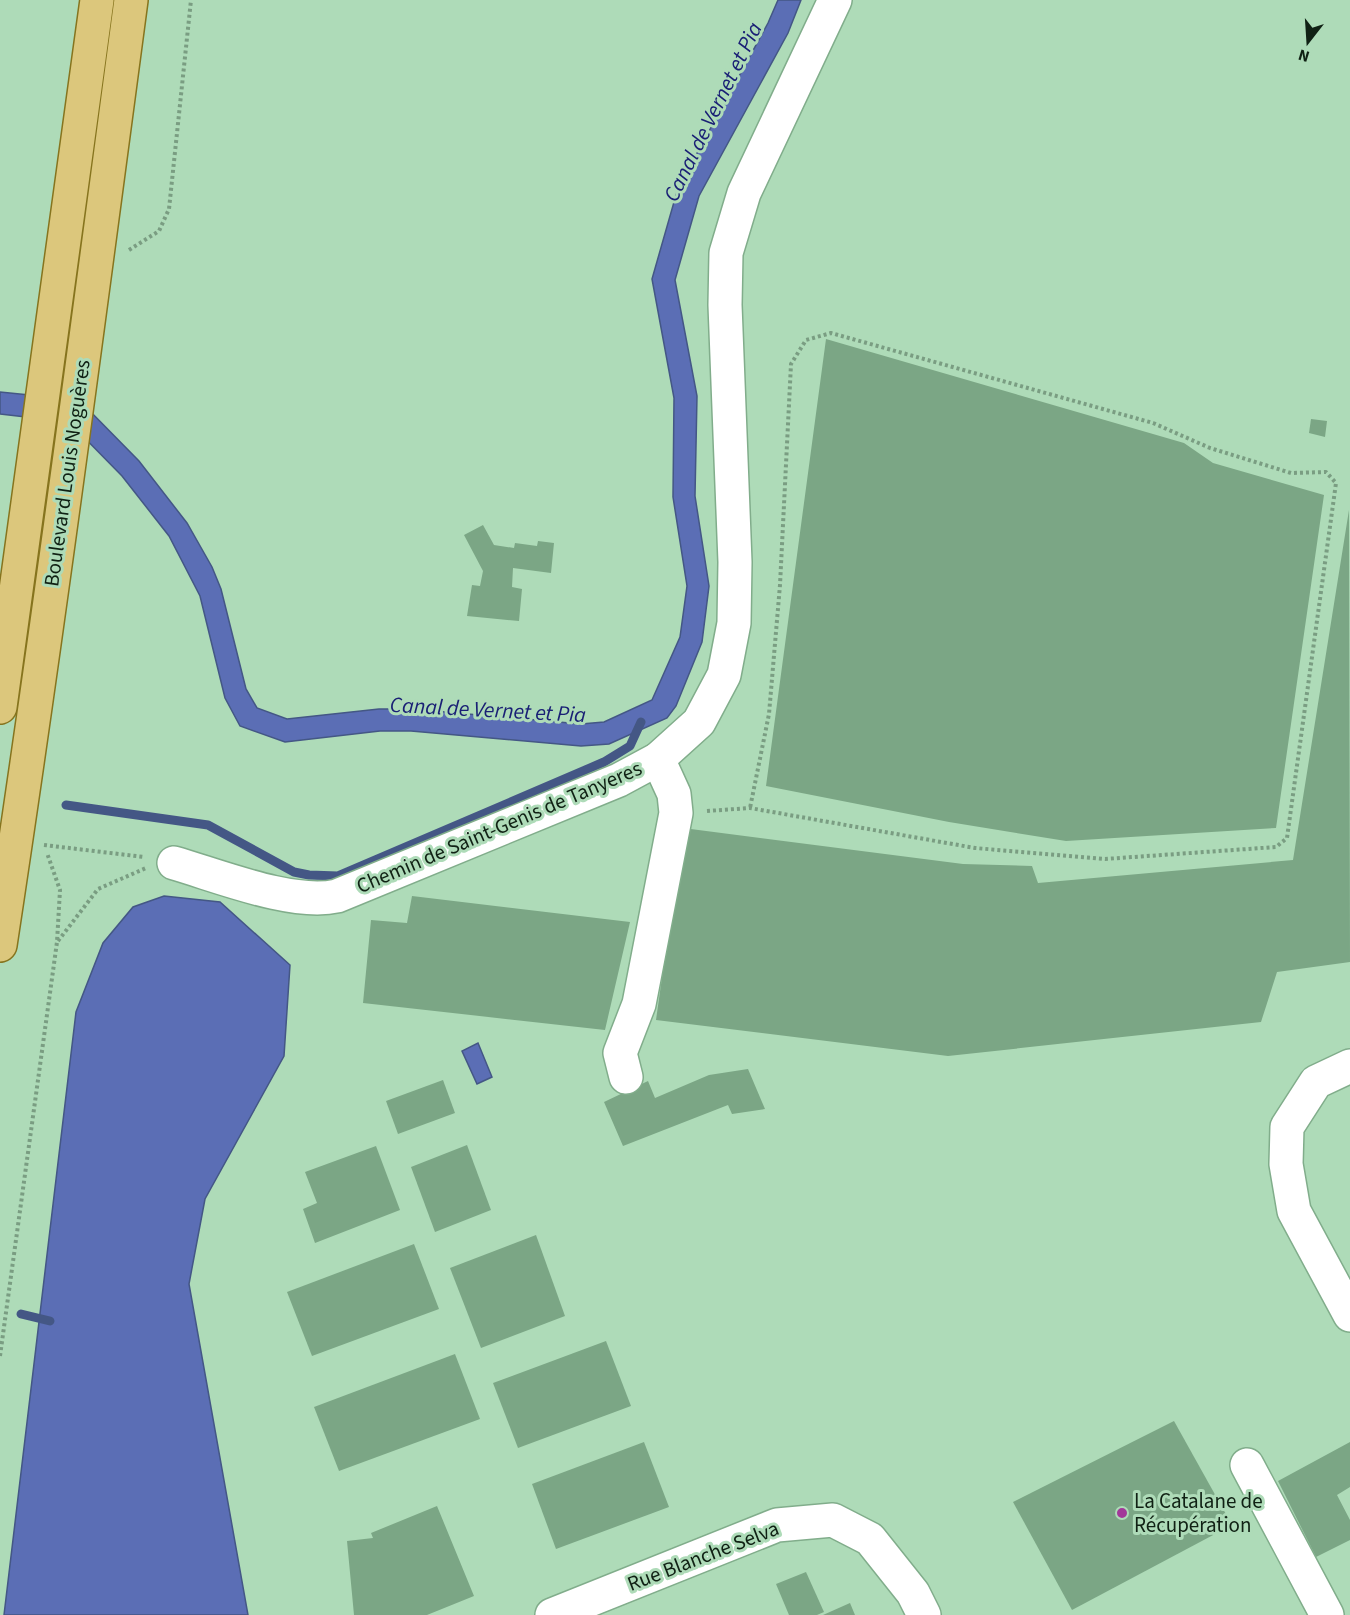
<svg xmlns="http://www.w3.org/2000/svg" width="1350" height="1615" font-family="'Source Sans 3',sans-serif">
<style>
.water{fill:#5b6eb5;stroke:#445785;stroke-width:1.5}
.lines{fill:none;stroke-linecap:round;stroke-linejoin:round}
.stream{stroke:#445785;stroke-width:9}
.building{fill:#7ba685}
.minor-casing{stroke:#81ad8b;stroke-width:36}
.major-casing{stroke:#86741e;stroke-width:36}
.path{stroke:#7a9d82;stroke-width:4;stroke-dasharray:3 3;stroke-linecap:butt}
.minor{stroke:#fff;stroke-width:33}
.major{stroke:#dcc77c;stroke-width:33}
.poi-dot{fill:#a23899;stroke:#aedbb8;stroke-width:2}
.labels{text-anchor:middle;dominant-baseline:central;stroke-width:6;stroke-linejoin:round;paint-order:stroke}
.street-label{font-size:21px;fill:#102114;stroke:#aedbb8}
.poi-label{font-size:21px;fill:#102114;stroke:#aedbb8;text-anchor:start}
.water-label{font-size:22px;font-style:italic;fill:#1a2075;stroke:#aedbb8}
</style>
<rect width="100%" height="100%" fill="#aedbb8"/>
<g class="water">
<path d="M778,0H801L788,33L699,196L675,280L697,396L695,496L709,586L702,642L676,706L667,718L609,744L581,746L411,731H380L285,742L240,726L225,698L200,596L169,536L122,476L69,422L0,414V392L79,400L139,461L187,523L212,567L221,589L246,689L257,708L287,719L379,709H412L581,724L604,722L652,700L680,637L687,586L673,497L674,398L652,279L678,188L768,23Z"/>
<path d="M164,896L220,902L290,965L284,1056L205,1199L189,1284L248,1615H4L76,1012L103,943L133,907Z"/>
<path d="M478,1043L492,1077L477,1084L462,1051Z"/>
</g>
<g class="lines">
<g class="stream">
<path d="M66,805L208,825L294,872L309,875L338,876L604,762L630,746L641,722"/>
<path d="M21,1314L50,1321"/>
</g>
</g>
<g class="building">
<path d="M826,339L1184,443L1213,463L1324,495L1276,828L1066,841L949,822L766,786Z"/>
<path d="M1311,419L1327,421L1325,437L1309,433Z"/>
<path d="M1349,510L1350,962L1277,972L1261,1022L948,1056L656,1020L683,828L963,864L1032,866L1038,883L1293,860Z"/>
<path d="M483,525L494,545L514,548L515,543L537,546L538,541L554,543L551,573L513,568L512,587L522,589L519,621L467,616L472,585L480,586L483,571L464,535Z"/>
<path d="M412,896L630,922L605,1030L363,1003L371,920L407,923Z"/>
<path d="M748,1069L765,1109L732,1114L728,1105L623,1146L604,1102L648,1081L655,1098L709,1075Z"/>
<path d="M443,1080L455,1113L398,1134L386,1101Z"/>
<path d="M467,1145L491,1210L435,1232L411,1167Z"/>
<path d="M376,1146L400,1210L315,1243L303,1209L317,1203L305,1172Z"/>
<path d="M536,1235L565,1316L481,1348L450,1268Z"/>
<path d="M414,1244L439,1309L312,1356L287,1292Z"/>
<path d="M606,1341L631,1406L518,1448L493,1383Z"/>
<path d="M455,1354L480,1419L339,1471L314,1407Z"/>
<path d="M1174,1421L1232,1525L1072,1610L1013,1502Z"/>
<path d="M644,1442L669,1507L556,1549L532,1484Z"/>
<path d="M1350,1442V1487L1337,1495L1350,1520V1540L1316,1557L1278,1481Z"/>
<path d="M437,1506L474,1596L427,1615H354L347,1541L373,1538L371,1533Z"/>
<path d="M806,1572L824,1612L817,1615H789L776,1584Z"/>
<path d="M850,1603L855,1615H823Z"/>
</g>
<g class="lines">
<defs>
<g id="minor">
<path d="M174,863C219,876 293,906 337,896L619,780L658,759L699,722L724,675L734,623L735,562L725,305L726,253L744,193L835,0"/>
<path d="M1350,1066L1316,1082L1287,1127L1286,1164L1294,1211L1350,1315"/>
<path d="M626,1077L620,1053L639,1004L676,813L674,794L658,759"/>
<path d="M1247,1465L1327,1615"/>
<path d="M552,1615L777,1525L833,1520L870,1539L913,1593L924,1615"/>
</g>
<g id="major">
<path d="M0,707L97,0"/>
<path d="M0,945C48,630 89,315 131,0"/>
</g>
</defs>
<use href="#minor" class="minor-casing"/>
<use href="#major" class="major-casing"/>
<g class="path">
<path d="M129,250L159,231L169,209L191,0"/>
<path d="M707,811L750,808L975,848L1105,859L1276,847L1287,838L1336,483L1326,472L1291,473L1210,448L1153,423L831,333L806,340L791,364L780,585L769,714L750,808"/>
<path d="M44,845L144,857"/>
<path d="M58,941L98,889L146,868"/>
<path d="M0,1356L57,942L60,890L47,853"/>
</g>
<use href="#minor" class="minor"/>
<use href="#major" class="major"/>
</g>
<circle class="poi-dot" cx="1122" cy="1513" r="6"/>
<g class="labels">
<g class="street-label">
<text transform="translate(67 473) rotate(-82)">Boulevard Louis Noguères</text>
<text transform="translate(499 827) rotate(-23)">Chemin de Saint-Genis de Tanyeres</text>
<text transform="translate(703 1556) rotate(-21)">Rue Blanche Selva</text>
</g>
<g class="poi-label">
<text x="1134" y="1501">La Catalane de<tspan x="1134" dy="24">Récupération</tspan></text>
</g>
<g class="water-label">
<text transform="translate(713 112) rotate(-64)">Canal de Vernet et Pia</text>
<text transform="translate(488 710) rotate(3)">Canal de Vernet et Pia</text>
</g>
</g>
<g transform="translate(1308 42) rotate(197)" stroke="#aedbb8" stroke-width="4.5" paint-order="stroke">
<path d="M0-4.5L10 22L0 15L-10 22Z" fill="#102114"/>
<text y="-9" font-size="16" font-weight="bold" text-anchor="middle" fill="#102114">N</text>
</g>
</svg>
